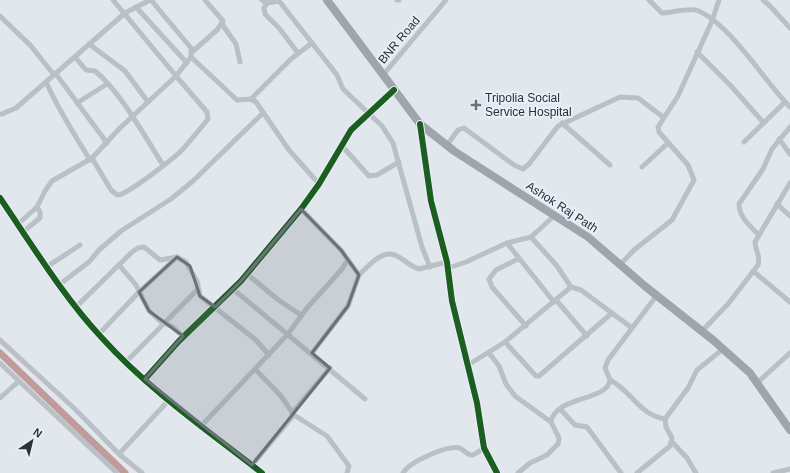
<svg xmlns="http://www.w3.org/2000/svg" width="790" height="473" font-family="Arial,sans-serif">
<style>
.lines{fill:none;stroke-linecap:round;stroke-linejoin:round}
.canal{stroke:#bf9b9c;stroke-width:7}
.street{stroke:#b9c0c6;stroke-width:5}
.primary{stroke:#9fa6ab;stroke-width:8}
.cycleway-casing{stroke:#e8f0fa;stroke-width:8}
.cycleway{stroke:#1b5e20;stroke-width:6}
.marked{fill:#687277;fill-opacity:0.2;stroke:#687277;stroke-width:3;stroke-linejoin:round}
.poi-dot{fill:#687277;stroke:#e8f0fa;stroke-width:1.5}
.labels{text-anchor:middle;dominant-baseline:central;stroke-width:4;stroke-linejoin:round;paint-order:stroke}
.street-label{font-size:12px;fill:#273337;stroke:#e8f0fa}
.poi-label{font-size:12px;fill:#273337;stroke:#e8f0fa;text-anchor:start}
</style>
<rect width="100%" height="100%" fill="#e1e7ed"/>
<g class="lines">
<path class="canal" d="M0,353L125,473"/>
<g class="street">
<path d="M397,0H399"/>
<path d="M649,0L662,13C669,13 689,8 696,10C729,22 764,81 790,107"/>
<path d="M763,0L770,6L790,28"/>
<path d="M267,3L264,8L265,14L279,28L298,53"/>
<path d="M136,7L187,63"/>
<path d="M0,16L31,46L54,75"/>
<path d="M222,24L236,44L240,62"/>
<path d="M312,43L337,75L343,89L382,126L393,143L422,247L430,267"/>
<path d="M89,44L125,71L148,102"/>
<path d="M192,52L217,30L223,21L205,0"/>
<path d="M697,52L731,86L764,123"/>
<path d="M75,57L86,70L95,71C120,91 145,137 163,165"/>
<path d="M191,57L237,100L251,99L256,102L289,150L319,184"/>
<path d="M56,74L107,143"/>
<path d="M383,75L446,0"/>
<path d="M46,82C58,109 74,134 90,160"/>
<path d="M251,99L291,59L312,43L279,1L267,3L262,0"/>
<path d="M77,103L107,84"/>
<path d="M2,114L16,108L125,13L150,0"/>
<path d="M562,123L610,165"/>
<path d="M420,124L431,201L447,262L452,301L477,403L484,448L497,473"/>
<path d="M779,139L790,154"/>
<path d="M744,142L785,102"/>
<path d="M447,145L458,130L464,128L514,165L523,169L529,164L558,126L620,97L638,98L663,117"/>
<path d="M342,146L369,176L377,175L399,162"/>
<path d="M92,158L111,190L117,195C126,196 174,158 182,150C191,140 200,129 208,119L207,112L176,76L191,57V48L151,0"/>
<path d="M642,167L668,143"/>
<path d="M0,198C32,245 63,296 102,338C149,390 207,430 262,473"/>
<path d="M777,204L790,216"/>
<path d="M301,209L341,250L359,275L348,306L312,353"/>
<path d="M18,224L37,207L45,191L52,181L92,158L120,128L176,76L113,0"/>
<path d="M24,231L40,218V212L37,207"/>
<path d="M758,234C750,226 739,217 739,204L763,169L772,149L790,127"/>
<path d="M531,237L557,266L571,287"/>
<path d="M507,243L554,302"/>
<path d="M518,259L496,270L489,279L492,287L526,326"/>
<path d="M119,265L136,285L149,311L160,321L173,327L183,337"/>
<path d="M620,265L634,250L672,220L694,180L688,165L659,132L658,127L678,96L712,21L719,0"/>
<path d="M48,266L80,245"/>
<path d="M448,268L466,262L507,243L531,237L554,216"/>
<path d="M753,271L790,302"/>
<path d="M247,274L277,299L301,315"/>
<path d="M359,275C368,266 383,248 397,256C405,260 411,267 419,269L447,262"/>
<path d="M60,284L89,262L99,250L121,231L171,199L193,181L263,113"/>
<path d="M233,289L365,399"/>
<path d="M556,300L587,336"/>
<path d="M76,307L132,252L138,248L144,247L160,260L177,257L186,262L197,281L200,296L256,340L269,355"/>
<path d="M702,331L728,304L758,265C761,256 755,250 755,242L790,183"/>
<path d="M98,335L139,292L177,257"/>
<path d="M0,340L75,409L119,454L142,473"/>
<path d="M505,342L536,376H539L612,313"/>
<path d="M489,353L499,366L506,384L515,396L551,422"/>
<path d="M126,362L198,289"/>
<path d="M0,363L117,473"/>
<path d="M468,365L505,342L571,287L581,290L632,328"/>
<path d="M255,369L281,396L294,415L327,436L349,466L347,473"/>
<path d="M145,379L179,341L241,281L301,209L319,184L351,130L394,90"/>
<path d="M610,380C632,391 639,415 665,419"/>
<path d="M757,383L790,353"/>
<path d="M0,398L19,381"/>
<path d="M561,410L575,425L587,427L621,473"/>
<path d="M292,413L330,368"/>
<path d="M201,426L288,334L307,308L342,269L347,261"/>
<path d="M672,442L687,458L696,473"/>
<path d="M119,454L169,400"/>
<path d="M252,465L294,415"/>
<path d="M403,473C409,462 447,445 460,448C473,457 469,458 484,448"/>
<path d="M518,473L530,463L547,455L558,444L559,438L551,422C555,396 608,401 610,380L605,368L608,360L657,295"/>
<path d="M637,473L670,446L672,438L666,427L665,419L688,388L697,370L723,349"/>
<path d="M773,473L790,469"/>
</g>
<path class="primary" d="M327,0L420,124L454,151L588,237L646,287L713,340L750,373L790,430"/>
<defs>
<g id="cycleway">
<path d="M420,124L431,201L447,262L452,301L477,403L484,448L497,473"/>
<path d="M0,198C32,245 63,296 102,338C149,390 207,430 262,473"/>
<path d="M145,379L179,341L241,281L301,209L319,184L351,130L394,90"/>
</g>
</defs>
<use href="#cycleway" class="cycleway-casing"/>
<use href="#cycleway" class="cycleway"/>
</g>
<path class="marked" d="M301,209L341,250L359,275L348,306L312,353L330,368L252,465L145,379L183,336L149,311L139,292L177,257L190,266L200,296L215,307L241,281Z"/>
<path class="poi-dot" d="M474 99h4v4h4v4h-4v4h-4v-4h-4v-4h4z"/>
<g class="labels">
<g class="street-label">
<text transform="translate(399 40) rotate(-50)">BNR Road</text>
<text transform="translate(562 207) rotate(33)">Ashok Raj Path</text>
</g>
<g class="poi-label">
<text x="485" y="98">Tripolia Social<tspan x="485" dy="14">Service Hospital</tspan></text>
</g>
</g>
<g transform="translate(32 441) rotate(35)" stroke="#e8f0fa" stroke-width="3" paint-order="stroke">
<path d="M0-3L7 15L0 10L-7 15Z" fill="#273337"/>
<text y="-6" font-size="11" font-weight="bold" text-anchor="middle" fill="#273337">N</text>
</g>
</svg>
